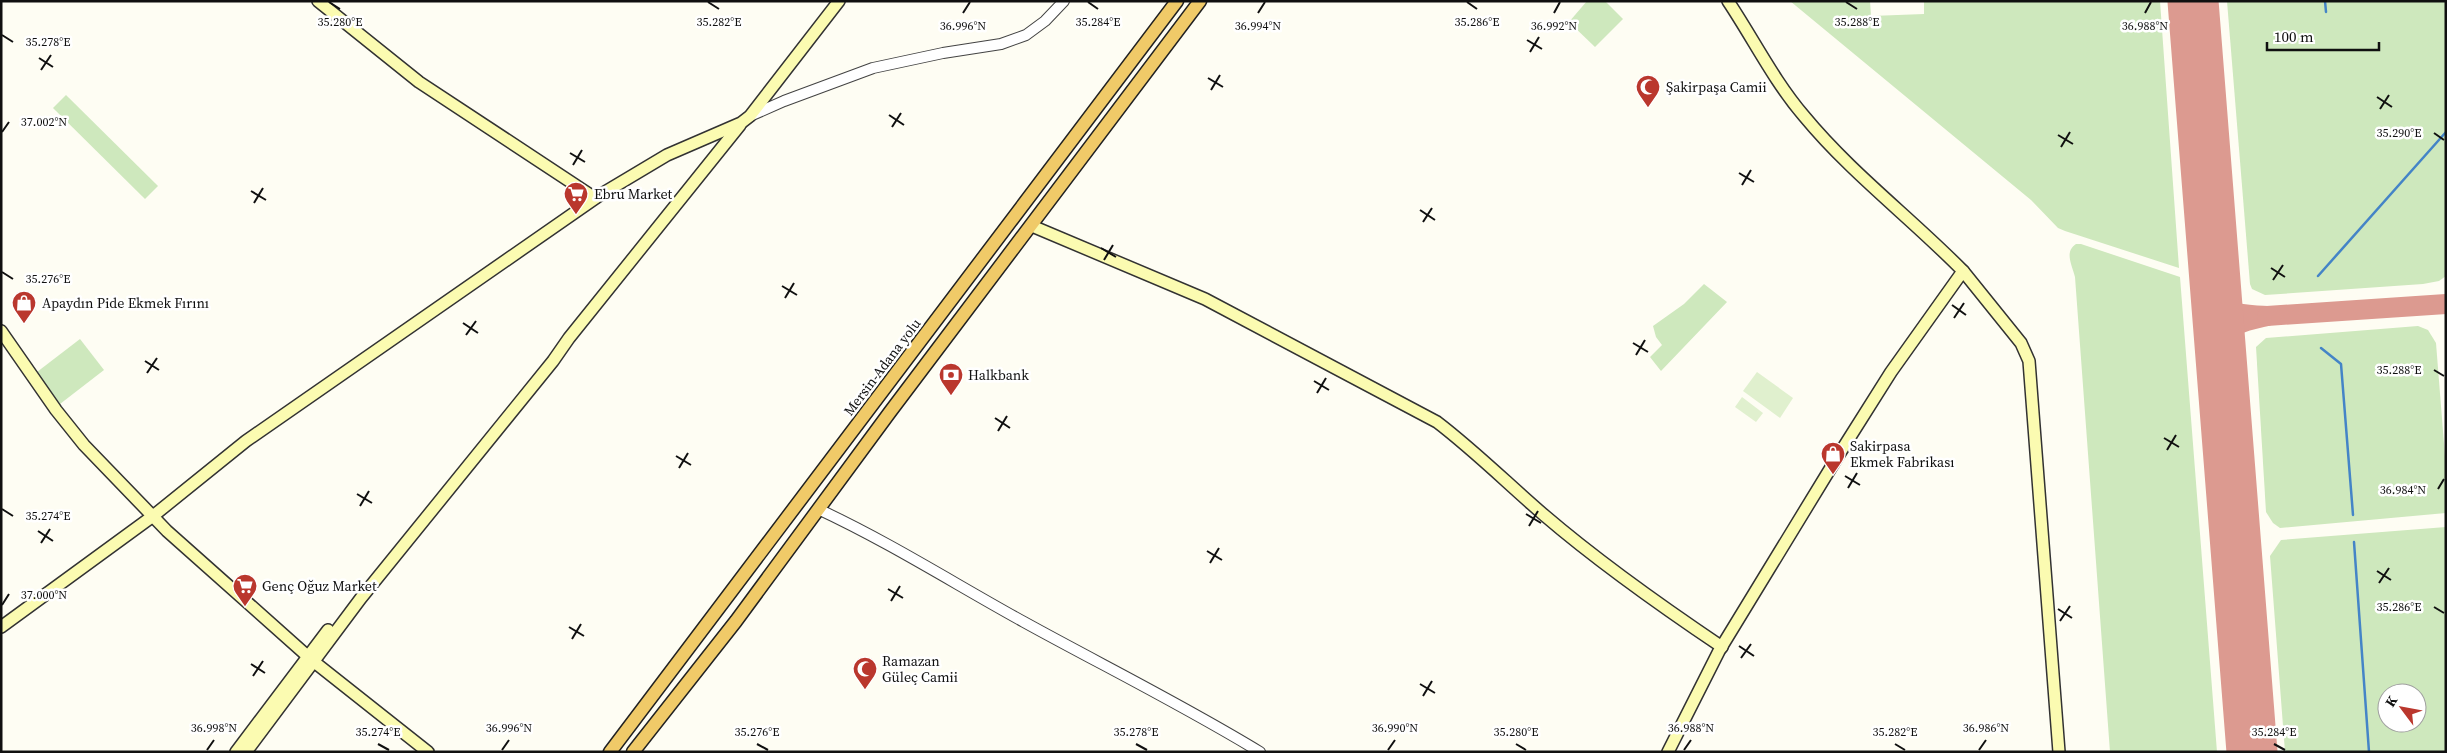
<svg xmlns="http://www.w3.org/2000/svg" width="2447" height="753" font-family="'Source Serif 4',serif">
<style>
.green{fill:#cee8bd;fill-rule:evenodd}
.pitch{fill:#e0f0ce}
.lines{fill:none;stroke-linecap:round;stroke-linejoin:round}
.stream{stroke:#4484c7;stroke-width:2.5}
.taxiway{stroke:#dc9a90;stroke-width:20}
.runway{stroke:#dc9a90;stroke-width:51}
.tertiary-casing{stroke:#434343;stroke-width:12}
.secondary-casing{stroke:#323232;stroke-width:14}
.trunk-casing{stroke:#212121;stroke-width:15}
.tertiary{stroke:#fff;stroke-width:10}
.secondary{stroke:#fbfbb1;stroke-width:11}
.trunk{stroke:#f0ca68;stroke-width:12}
.ticks{fill:none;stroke:#101010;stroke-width:2}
.labels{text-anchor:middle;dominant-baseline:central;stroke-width:5;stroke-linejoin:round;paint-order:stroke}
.poi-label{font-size:14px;fill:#101010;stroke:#fff;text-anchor:start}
.street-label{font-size:14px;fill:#101010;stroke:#fff}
.ticks-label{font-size:12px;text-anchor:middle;fill:#101010;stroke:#fff;stroke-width:5;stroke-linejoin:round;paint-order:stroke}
</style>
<rect width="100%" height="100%" fill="#fefdf3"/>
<g class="green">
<path d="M1587,1H1605L1623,19L1595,47L1569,22Z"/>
<path d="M1790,1H1870L1871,16L1924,14V1H2160L2179,268L2065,231L2058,228L2031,200Z"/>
<path d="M2227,1H2446V276L2439,281L2423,284L2265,295L2252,289L2250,284Z"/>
<path d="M66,95L158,186L145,199L53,108Z"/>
<path d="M2076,244H2081L2180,277L2217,752H2110L2075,277C2072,265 2064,252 2076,244Z"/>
<path d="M1704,284L1727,302L1661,371L1650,357L1662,345L1656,337L1653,326L1684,304Z"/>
<path d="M2418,326L2428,330L2436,343L2446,469V513L2280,528L2273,523L2266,512L2256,347L2266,338Z"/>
<path d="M80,339L104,370L60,404L37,372Z"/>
<path d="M2446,527V752H2285L2270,556L2281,540ZM2387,693H2417V723H2387Z"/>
</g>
<g class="pitch">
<path d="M1757,372L1793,398L1780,418L1743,391Z"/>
<path d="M1742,397L1763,413L1756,422L1735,407Z"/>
</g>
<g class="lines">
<g class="stream">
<path d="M2325,1L2326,12"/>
<path d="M2318,276L2446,132"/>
<path d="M2321,348L2341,364L2353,515"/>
<path d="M2354,542L2369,752"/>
</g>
<g class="taxiway">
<path d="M2216,287C2224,318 2240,314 2267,316C2249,320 2222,324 2220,347"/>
<path d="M2267,316L2446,304"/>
</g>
<path class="runway" d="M2193,1L2252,752"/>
<defs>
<g id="tertiary">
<path d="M750,116L784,101L873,68L943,53L1001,44L1026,35L1045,21L1064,1"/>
<path d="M818,509C889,542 955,584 1024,622C1102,665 1183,705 1260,752"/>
</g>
<g id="secondary">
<path d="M318,1L419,82L595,198"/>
<path d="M1032,226L1205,299L1437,422C1475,451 1508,484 1544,515C1600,563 1661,606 1722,647"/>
<path d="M1963,271L2021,343L2029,361L2059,752"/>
<path d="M1,331L56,410L84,445L167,531L313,661L428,752"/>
<path d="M1,627L153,516L246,441L600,195L667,155L741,123L750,116L839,1"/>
<path d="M236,752L328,630"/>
<path d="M246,752L361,598L553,361L569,338L740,125"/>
<path d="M1668,752L1719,651L1838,456L1891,372L1963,271C1911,218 1851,173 1804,116C1774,81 1754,40 1728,1"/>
</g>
<g id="trunk">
<path d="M610,752L1177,1"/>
<path d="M633,752L736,621L890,412L1200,1"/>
</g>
</defs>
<use href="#tertiary" class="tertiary-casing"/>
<use href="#secondary" class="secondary-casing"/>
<use href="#trunk" class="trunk-casing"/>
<use href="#tertiary" class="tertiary"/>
<use href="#secondary" class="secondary"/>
<use href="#trunk" class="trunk"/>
</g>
<path class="ticks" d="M329,2L340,9M708,2L719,9M1088,2L1098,9M1467,2L1477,9M1846,2L1857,9M963,13L970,2M1258,13L1265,2M1554,13L1560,2M2145,13L2151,2M2,35L13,42M1527,40L1542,49M1530,52L1539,37M39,58L53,67M41,70L51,55M1208,78L1223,87M1211,90L1220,75M2377,97L2392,107M2380,109L2389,95M889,115L904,125M892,127L901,113M2,132L9,122M2434,133L2444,140M2058,135L2073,144M2061,147L2070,132M570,153L585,162M573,165L582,150M1739,173L1754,182M1742,185L1751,170M251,191L266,200M254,203L263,188M1420,210L1435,220M1423,222L1432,208M1101,248L1116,257M1104,260L1113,245M2271,268L2285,277M2,272L13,279M2273,280L2283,265M782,286L797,295M785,298L794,283M1952,305L1966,315M1954,318L1964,303M463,323L478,333M466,335L476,321M1633,343L1648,352M1636,355L1645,340M145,361L159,370M2434,370L2444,376M147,373L157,358M1314,381L1329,390M1317,393L1326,378M995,418L1010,428M998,431L1007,416M2164,438L2179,447M2167,450L2176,435M676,456L691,465M679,468L688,453M1845,476L1860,485M1848,488L1857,473M2438,489L2444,479M357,494L372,503M360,506L369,491M2,509L13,516M1526,514L1541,523M1529,526L1538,511M38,531L53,541M41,543L50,529M1207,551L1222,560M1210,563L1219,548M2377,571L2391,580M2379,583L2389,568M888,589L903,598M891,601L900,586M2,605L9,594M2434,607L2444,613M2058,609L2072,618M2060,621L2070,606M569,627L584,636M572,639L581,624M1739,646L1754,656M1741,658L1751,644M251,664L265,673M253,676L263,661M1420,684L1435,693M1423,696L1432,681M378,744L389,750M757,744L768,750M1136,744L1147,750M1516,744L1526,750M1895,744L1905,750M2274,744L2285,750M207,750L214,740M502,750L509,740M1388,750L1395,740M1684,750L1691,740M1979,750L1986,740"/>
<defs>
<symbol id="mosque-pin" viewBox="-11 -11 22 30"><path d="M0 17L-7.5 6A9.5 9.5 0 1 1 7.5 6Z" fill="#ba372d" stroke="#fff"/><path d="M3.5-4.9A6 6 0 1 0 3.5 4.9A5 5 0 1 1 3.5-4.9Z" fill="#fff"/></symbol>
<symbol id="supermarket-pin" viewBox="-11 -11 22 30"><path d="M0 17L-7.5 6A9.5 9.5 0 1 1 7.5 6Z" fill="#ba372d" stroke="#fff"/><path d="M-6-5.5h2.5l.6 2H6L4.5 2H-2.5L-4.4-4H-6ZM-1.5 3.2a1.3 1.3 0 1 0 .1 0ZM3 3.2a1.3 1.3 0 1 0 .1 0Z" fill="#fff"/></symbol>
<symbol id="shop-pin" viewBox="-11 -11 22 30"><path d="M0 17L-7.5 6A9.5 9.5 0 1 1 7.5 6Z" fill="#ba372d" stroke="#fff"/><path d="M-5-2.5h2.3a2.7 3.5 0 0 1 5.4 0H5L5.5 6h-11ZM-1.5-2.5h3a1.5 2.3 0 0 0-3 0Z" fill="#fff"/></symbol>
<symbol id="bank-pin" viewBox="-11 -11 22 30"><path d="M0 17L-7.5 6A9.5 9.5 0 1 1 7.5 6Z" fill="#ba372d" stroke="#fff"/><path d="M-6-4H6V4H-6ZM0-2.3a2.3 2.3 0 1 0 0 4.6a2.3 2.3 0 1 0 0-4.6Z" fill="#fff"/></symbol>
</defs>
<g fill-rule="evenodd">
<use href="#mosque-pin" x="1634" y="73" width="28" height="38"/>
<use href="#supermarket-pin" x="562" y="180" width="28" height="38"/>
<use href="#shop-pin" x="10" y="289" width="28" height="38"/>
<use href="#bank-pin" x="937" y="361" width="28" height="38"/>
<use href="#shop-pin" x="1819" y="440" width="28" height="38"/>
<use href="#supermarket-pin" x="231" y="572" width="28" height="38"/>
<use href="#mosque-pin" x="851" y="655" width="28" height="38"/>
</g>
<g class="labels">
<g class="poi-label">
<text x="1666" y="87">Şakirpaşa Camii</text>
<text x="594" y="194">Ebru Market</text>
<text x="42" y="303">Apaydın Pide Ekmek Fırını</text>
<text x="968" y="375">Halkbank</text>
<text x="1850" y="446">Sakirpasa<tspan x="1850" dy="16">Ekmek Fabrikası</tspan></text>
<text x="262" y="586">Genç Oğuz Market</text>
<text x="882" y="661">Ramazan<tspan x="882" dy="16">Güleç Camii</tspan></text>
</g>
<g class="street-label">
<text transform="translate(882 367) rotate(-53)">Mersin-Adana yolu</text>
</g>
</g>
<g class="ticks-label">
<text x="340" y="26">35.280°E</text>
<text x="719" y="26">35.282°E</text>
<text x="1098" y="26">35.284°E</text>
<text x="1477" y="26">35.286°E</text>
<text x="1857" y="26">35.288°E</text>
<text x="963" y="30">36.996°N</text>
<text x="1258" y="30">36.994°N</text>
<text x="1554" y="30">36.992°N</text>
<text x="2145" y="30">36.988°N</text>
<text x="48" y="46">35.278°E</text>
<text x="44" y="126">37.002°N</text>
<text x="2399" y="137">35.290°E</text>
<text x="48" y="283">35.276°E</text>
<text x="2399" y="374">35.288°E</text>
<text x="2403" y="494">36.984°N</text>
<text x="48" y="520">35.274°E</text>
<text x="44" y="599">37.000°N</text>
<text x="2399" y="611">35.286°E</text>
<text x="214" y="732">36.998°N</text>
<text x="509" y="732">36.996°N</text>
<text x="1395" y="732">36.990°N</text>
<text x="1691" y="732">36.988°N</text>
<text x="1986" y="732">36.986°N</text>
<text x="378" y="736">35.274°E</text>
<text x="757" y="736">35.276°E</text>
<text x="1136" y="736">35.278°E</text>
<text x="1516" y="736">35.280°E</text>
<text x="1895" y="736">35.282°E</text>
<text x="2274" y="736">35.284°E</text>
</g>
<rect width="2447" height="753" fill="none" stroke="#101010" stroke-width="5"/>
<g transform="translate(2402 708) rotate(302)"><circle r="24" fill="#ffffff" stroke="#9f9f9f"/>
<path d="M0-4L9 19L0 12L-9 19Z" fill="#ba372d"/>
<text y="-8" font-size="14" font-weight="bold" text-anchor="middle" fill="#101010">K</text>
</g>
<path d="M2267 42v8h112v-8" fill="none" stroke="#101010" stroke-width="2.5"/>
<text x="2274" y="42" font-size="15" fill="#101010" stroke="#ffffff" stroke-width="4" paint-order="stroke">100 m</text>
</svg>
